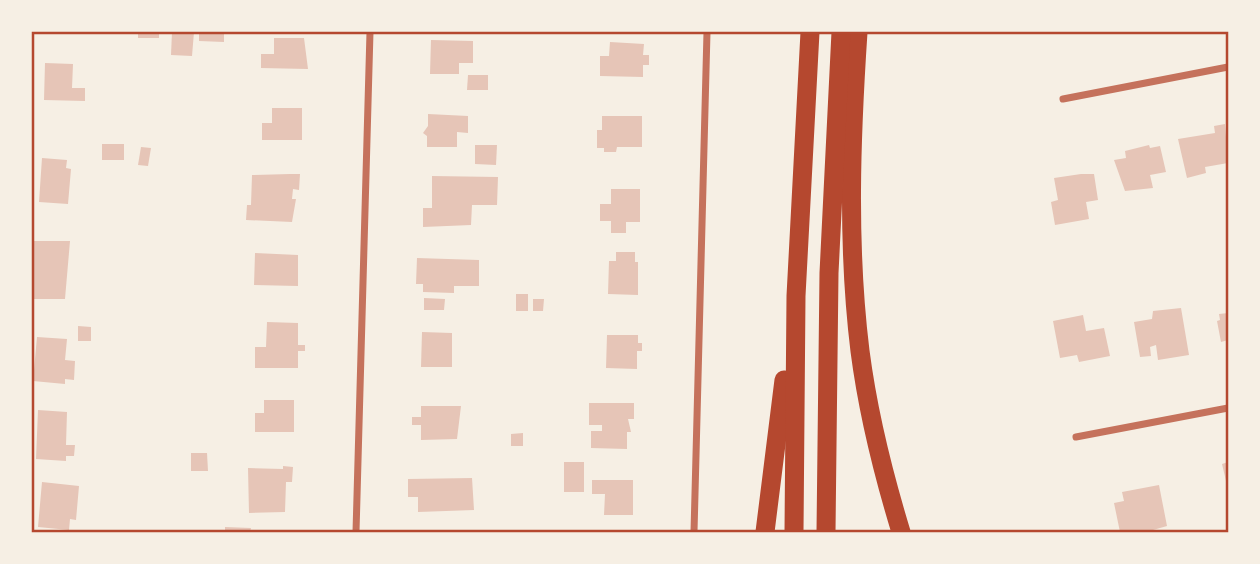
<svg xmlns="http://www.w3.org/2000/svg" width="1260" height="564" font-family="'Zilla Slab',serif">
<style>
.building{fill:#e6c5b7}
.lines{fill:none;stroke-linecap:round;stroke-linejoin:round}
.minor{stroke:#c5725c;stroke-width:7}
.motorway{stroke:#b5482f;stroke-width:19}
.neatline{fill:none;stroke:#b5482f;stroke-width:2.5}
</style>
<rect width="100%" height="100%" fill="#f6efe4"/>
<g class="building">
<rect x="138" y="32" width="21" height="6"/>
<path d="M172,32H194L192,56L171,55Z"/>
<path d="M199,32H224V42L199,41Z"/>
<path d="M274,38H304L308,69L261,68V54H274Z"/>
<path d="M431,40L473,41V63H459V74H430Z"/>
<path d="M610,42L644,44L643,55H649V65H643V77L600,76V56H609Z"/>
<path d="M45,63L73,64L72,88H85V101L44,100Z"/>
<path d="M468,75H488V90H467Z"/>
<path d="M272,108H302V140H262V123H272Z"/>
<path d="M428,114L468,116V133L457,132V147H427V136L423,133L428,126Z"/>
<path d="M602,116H642V147H617L616,152H604V148H597V130H602Z"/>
<path d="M1225,124L1228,163L1205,167L1206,173L1187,178L1178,139L1215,133L1214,126Z"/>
<rect x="102" y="144" width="22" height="16"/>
<path d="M475,145H497L496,165L475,164Z"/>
<path d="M1149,145L1150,148L1160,146L1166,172L1150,175L1153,188L1125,191L1114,160L1126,158L1125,151Z"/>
<path d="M141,147L151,148L148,166L138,165Z"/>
<path d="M42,158L67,160L66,168L71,169L68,204L39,202Z"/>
<path d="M290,174H300L299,190L293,189L292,199H296L292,222L246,220L247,205H251L252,175Z"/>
<path d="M1081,174H1094L1098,200L1086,202L1089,219L1055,225L1051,202L1058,200L1054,178Z"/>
<path d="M432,176L498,177L497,205H472L471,225L423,227V208H432Z"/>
<path d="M611,189H640V222H626V233H611V221H600V204H611Z"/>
<path d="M33,241H70L65,299H32Z"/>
<path d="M616,252H635V262H638V295L608,294L609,261H616Z"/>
<path d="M255,253L298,255V286L254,285Z"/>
<path d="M417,258L479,260V286H454V293L423,292V284H416Z"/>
<rect x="516" y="294" width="12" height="17"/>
<path d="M424,298L445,299L444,310H424Z"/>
<path d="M533,299H544L543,311H533Z"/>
<path d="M1181,308L1189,355L1158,360L1156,345L1150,347L1151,356L1140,357L1134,322L1152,319L1153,311Z"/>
<path d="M1228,313V340L1221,342L1217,321L1220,320L1219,314Z"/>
<path d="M1083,315L1086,331L1104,328L1110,356L1079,362L1077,355L1060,358L1053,321Z"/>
<path d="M267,322L298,323V345H305V351H298V368H255V347H266Z"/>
<path d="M78,326L91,327V341H78Z"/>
<path d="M422,332L452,333V367H421Z"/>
<path d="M607,335H638V343H642V351H637V369L606,368Z"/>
<path d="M37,337L67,339L65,360L75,361L74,380L65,379V384L33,381Z"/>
<path d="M264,400H294V432H255V413H264Z"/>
<path d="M589,403H634V419H628L631,432H627V449L591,448V431H602V425H589Z"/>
<path d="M421,406H461L457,439L421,440V425H412V417H421Z"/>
<path d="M38,410L67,412L66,445H75L74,456H66V461L36,459Z"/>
<path d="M523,433V446H511V434Z"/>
<path d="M191,453H207L208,471H191Z"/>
<rect x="564" y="462" width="20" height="30"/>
<path d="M1228,462V485H1227L1222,464Z"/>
<path d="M283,466L293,467L292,482H286L285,512L249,513L248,468L283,469Z"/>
<path d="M472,478L474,510L418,512V497H408V479Z"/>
<path d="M592,480H633V515H604L605,494H592Z"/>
<path d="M42,482L79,486L76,520L70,519L69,530L38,527Z"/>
<path d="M1159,485L1167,526L1146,532H1120L1114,503L1124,501L1122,492Z"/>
<path d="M225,527L251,528L250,532H225Z"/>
</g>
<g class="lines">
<g class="minor">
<path d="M1063,99L1228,67"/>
<path d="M1076,437L1228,408"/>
<path d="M356,532L370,32"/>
<path d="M694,532L707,32"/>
</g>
<g class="motorway">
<path d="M858,32C851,137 847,245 860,351C868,413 883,473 901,532"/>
<path d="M765,532L784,380"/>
<path d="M794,532L796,296L810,32"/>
<path d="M826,532L829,273L841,32"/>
</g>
</g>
<rect width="1260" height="564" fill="none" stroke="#f6efe4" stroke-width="66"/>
<rect x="33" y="33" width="1194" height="498" class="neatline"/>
</svg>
